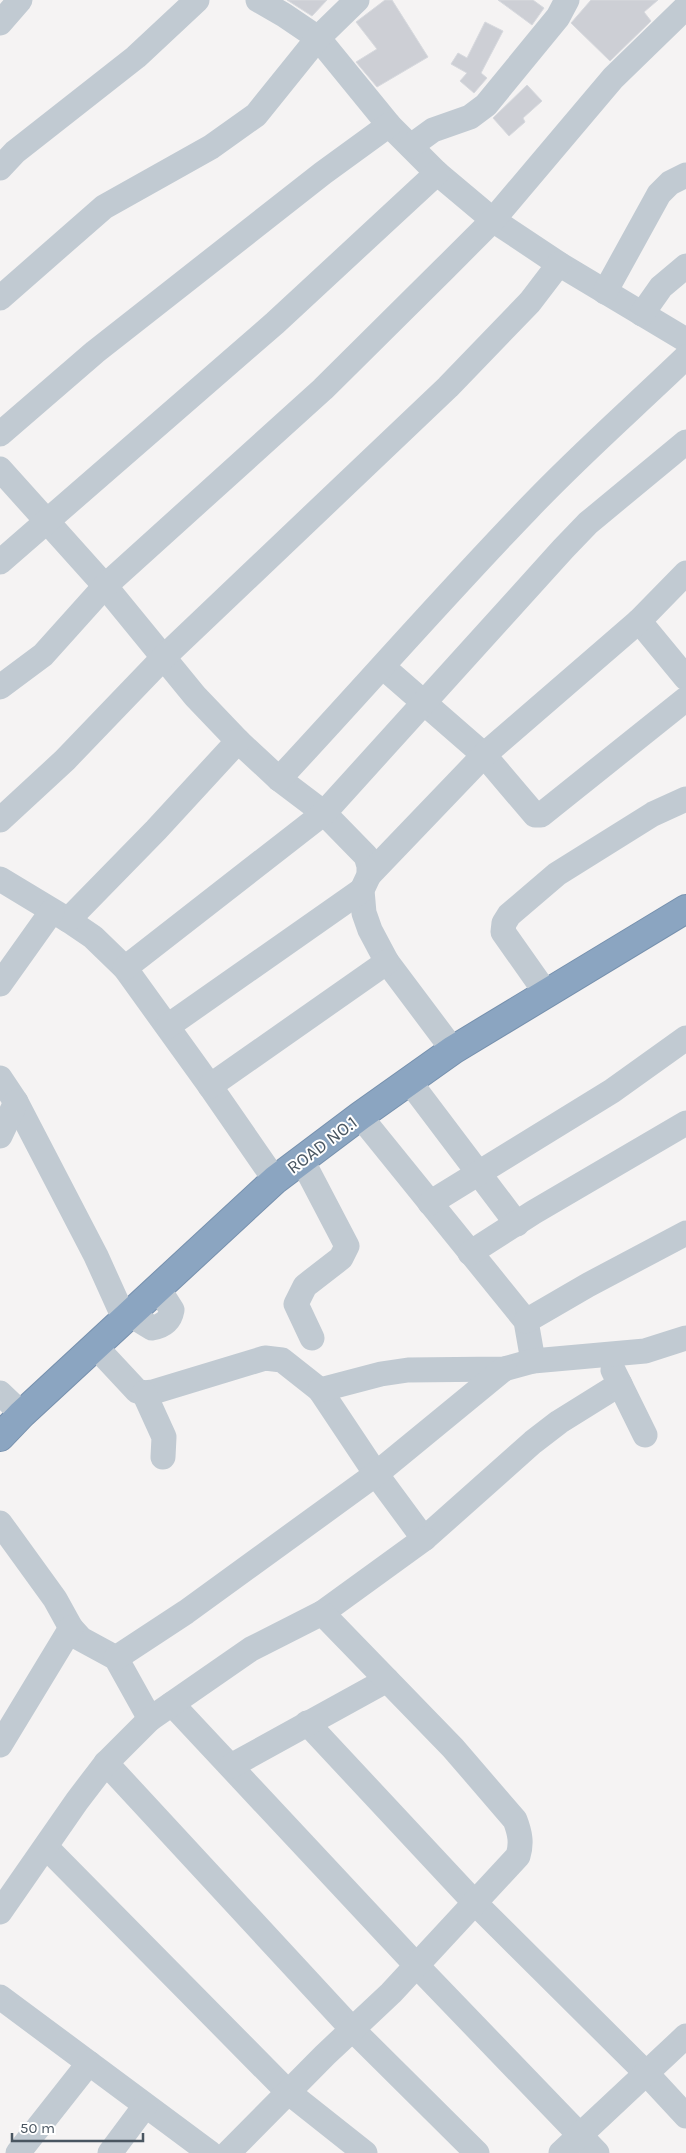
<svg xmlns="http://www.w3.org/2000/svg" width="686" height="2153" font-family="Karla,sans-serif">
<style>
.building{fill:#cdcfd5;stroke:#d7d9de}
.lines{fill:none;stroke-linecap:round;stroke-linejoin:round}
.highway-casing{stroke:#7690ad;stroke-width:30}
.minor{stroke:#c1cad2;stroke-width:25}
.highway{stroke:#8ba5c1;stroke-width:28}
.labels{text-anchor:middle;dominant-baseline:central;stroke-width:4;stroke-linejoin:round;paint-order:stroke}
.street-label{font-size:18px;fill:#4a5661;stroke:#fff}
</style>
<rect width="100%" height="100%" fill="#f5f3f3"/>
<g class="building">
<path d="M287,0H327L312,16Z"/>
<path d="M385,0H392L428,57L377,87L356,62L377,49L356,22Z"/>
<path d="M498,0H533L544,8L532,25Z"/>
<path d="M591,0H658L644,12L651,21L610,61L571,23Z"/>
<path d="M485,22L503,31L481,73L487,78L474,93L460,81L467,73L451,64L458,53L467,58Z"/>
<path d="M527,85L542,101L523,118L525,122L509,136L493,118Z"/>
</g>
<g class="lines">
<defs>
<path id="highway" d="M0,1437L22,1414L275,1180L360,1116L453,1050L686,909"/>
</defs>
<use href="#highway" class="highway-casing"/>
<g class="minor">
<path d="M258,0L284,15L318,38L389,125L437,173L493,220L559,264L686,340"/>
<path d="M0,23L20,0"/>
<path d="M411,146L433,130L470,117L486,105L558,17L567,0"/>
<path d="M0,168L15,152L136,57L197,0"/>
<path d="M605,292L659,194L670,183L686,175"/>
<path d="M0,298L104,207L211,147L256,115L318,38L357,0"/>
<path d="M642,314L661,287L686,266"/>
<path d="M0,434L95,352L323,173L389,125"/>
<path d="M0,469L105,586L195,696L238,741L279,779L324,813L366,856L369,866V875L362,890L364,913L370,930L387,962L453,1050"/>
<path d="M0,562L275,323L437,173"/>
<path d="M639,621L686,678"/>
<path d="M383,667L484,755L535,815H541L686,699"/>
<path d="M0,687L43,655L105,586L323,389L443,270L493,220L613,78L686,7"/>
<path d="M279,779C362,690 443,597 528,509C578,456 633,408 686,357"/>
<path d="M0,820L65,760L164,657L448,387L530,302L559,264"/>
<path d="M369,875L484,755L639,621L686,573"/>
<path d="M0,879L68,920L93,937L125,968L210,1086L275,1180"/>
<path d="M68,920L156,830L238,741"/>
<path d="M125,968L324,813L563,549L588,523L686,442"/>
<path d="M0,984L52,911"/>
<path d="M546,993L503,932L504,923L509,915L557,874L653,814L686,799"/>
<path d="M168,1026L362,890"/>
<path d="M0,1078L16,1102L96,1256L124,1318"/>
<path d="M409,1081L517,1224"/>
<path d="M210,1086L387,962"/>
<path d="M360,1116L526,1321L533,1361"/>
<path d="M0,1136L16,1102"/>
<path d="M302,1160L347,1246L341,1258L305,1286L296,1304L312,1338"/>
<path d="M430,1203L612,1091L686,1038"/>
<path d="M470,1253L534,1212L686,1123"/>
<path d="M129,1314L152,1328C163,1326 170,1321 172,1310L158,1288"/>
<path d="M526,1321L588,1285L686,1233"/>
<path d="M95,1346L137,1391L144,1393L153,1392L265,1358L282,1360L320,1390L376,1474L424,1539L533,1442L559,1422L620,1384"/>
<path d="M613,1370L645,1435"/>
<path d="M320,1390L381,1374L408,1370L504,1369L533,1361L645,1351L686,1338"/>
<path d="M0,1393L22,1414"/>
<path d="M144,1393L164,1437L163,1457"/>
<path d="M0,1523L55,1599L71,1628L81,1639L116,1658L150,1719"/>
<path d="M322,1613L424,1539"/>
<path d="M116,1658L186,1612L376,1474L504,1369"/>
<path d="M172,1704L417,1966L597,2153"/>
<path d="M307,1723L475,1903L647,2074L686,2116"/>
<path d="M0,1745L71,1628"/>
<path d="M106,1763L353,2030L477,2153"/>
<path d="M231,1766L387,1680"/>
<path d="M46,1847L288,2092L365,2153"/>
<path d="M0,1912L77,1801L106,1763L150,1719L251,1649L322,1613L453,1748L515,1820C520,1833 522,1843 518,1856L391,1993L325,2055L228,2153"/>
<path d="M0,1997L210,2153"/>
<path d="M18,2153L89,2063"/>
<path d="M110,2153L145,2106"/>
<path d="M561,2153L686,2036"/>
</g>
<use href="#highway" class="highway"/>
</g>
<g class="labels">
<g class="street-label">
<text transform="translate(322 1145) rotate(-37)">ROAD NO.1</text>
</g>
</g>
<path d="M12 2133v8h131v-8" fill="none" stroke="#4a5661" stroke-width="2.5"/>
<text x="20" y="2133" font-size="15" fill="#4a5661" stroke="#ffffff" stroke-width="4" paint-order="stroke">50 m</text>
</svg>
